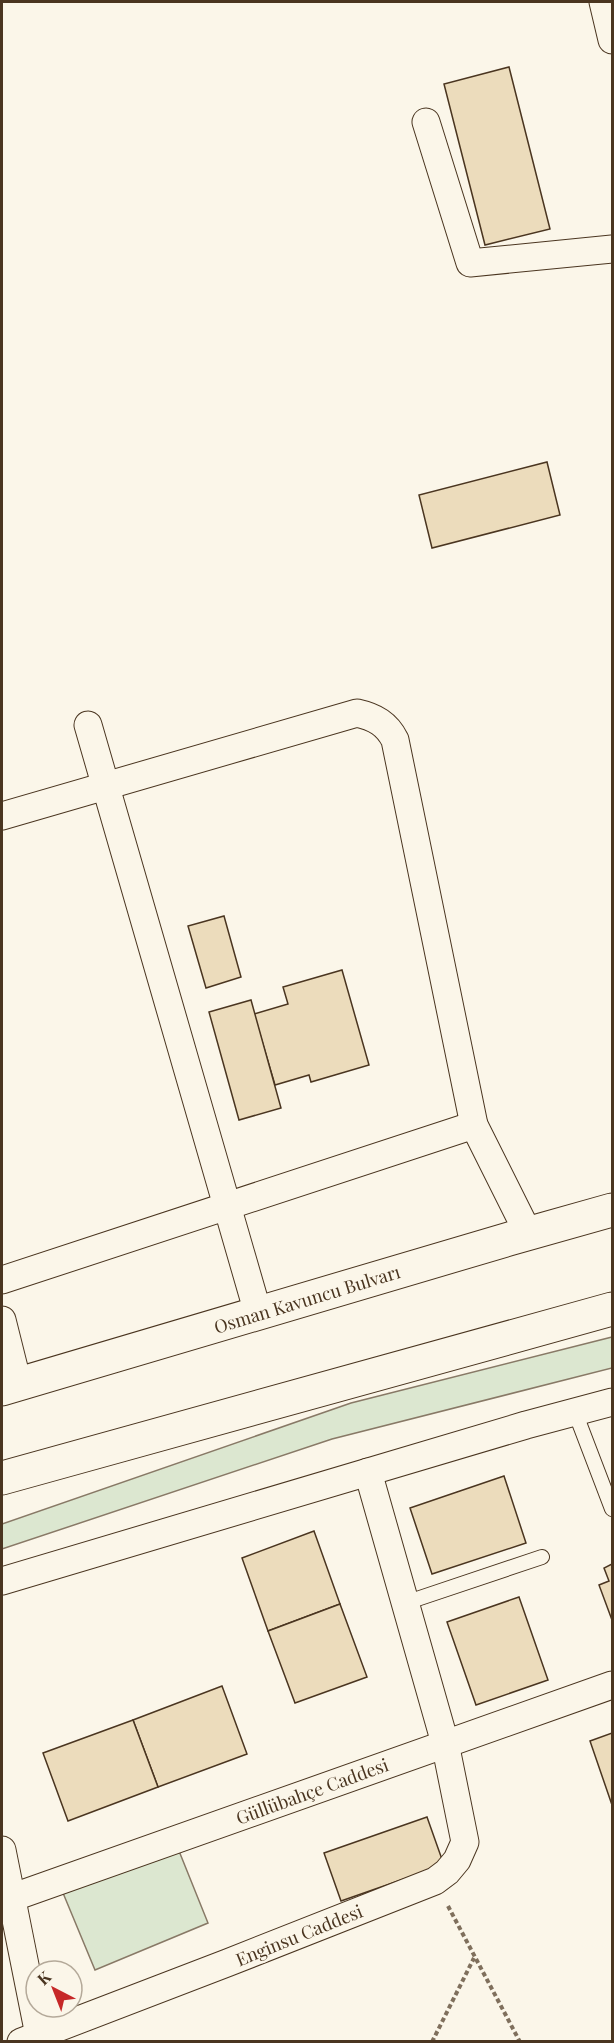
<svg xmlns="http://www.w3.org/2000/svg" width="614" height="2043" font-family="'Playfair Display',serif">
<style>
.green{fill:#dce7d0;stroke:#887966;stroke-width:1.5}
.building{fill:#ecdcbc;stroke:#4a3520;stroke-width:1.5}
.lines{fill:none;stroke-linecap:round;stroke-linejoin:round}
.lane-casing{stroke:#4a3520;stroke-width:16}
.street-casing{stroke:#4a3520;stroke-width:29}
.highway-casing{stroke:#4a3520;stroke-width:35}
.path{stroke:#7f6f5c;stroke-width:4;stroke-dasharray:4.5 3;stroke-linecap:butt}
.lane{stroke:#fbf6e9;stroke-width:14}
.street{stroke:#fbf6e9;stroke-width:27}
.highway{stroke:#fbf6e9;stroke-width:33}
.labels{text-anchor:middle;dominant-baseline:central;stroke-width:4.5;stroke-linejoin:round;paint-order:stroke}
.street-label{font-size:18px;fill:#4a3520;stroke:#fbf6e9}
</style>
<rect width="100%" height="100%" fill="#fbf6e9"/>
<g class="green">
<path d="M612,1337V1368L332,1439L2,1549V1524L351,1403Z"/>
<path d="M177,1846L208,1923L95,1970L63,1893Z"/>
</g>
<g class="building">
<path d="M509,67L550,229L485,245L444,84Z"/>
<path d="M547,462L560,515L432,548L419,495Z"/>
<path d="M224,916L241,977L206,988L188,926Z"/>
<path d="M342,970L369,1065L311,1082L309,1075L275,1085L254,1014L288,1004L283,987Z"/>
<path d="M251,1000L281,1108L239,1120L209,1012Z"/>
<path d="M504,1476L526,1543L432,1574L410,1508Z"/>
<path d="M314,1531L340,1604L268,1631L242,1558Z"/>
<path d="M612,1564V1620L599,1585L609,1581L604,1568Z"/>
<path d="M519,1597L548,1680L476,1705L447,1622Z"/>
<path d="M340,1604L367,1677L295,1703L268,1631Z"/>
<path d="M222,1686L247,1754L158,1787L133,1720Z"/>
<path d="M133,1720L158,1787L68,1821L43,1753Z"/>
<path d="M612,1733V1805L590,1741Z"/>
<path d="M427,1817L444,1865L341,1901L324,1853Z"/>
</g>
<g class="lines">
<defs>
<g id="lane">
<path d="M575,1412L612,1509"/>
<path d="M405,1603L542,1557"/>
</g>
<g id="street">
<path d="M603,2L612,40"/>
<path d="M426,122L470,263L612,249"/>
<path d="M88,725L258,1313"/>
<path d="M2,816L357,713C375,717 387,724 395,740L474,1125L528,1233"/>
<path d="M2,1280L474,1125"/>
<path d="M2,1320L18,1384"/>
<path d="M2,1581L526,1425L612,1402"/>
<path d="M2,1850L39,2035"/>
<path d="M11,1898L612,1685"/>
<path d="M21,2042L227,1963L435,1881L447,1872L457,1860L465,1842L445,1743L368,1472"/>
</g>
<g id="highway">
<path d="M2,1389L509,1239L612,1210"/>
<path d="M2,1478L612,1309"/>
</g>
</defs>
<use href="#lane" class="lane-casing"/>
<use href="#street" class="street-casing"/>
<use href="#highway" class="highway-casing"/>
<g class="path">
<path d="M448,1906L520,2042"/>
<path d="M432,2042L474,1958"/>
</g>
<use href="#lane" class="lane"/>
<use href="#street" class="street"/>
<use href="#highway" class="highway"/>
</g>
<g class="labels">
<g class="street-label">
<text transform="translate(307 1299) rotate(-17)">Osman Kavuncu Bulvarı</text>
<text transform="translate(312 1791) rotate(-20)">Güllübahçe Caddesi</text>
<text transform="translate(299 1935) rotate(-22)">Enginsu Caddesi</text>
</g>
</g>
<rect width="614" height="2043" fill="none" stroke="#4a3520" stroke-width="6"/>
<g transform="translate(54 1989) rotate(318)"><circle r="28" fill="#fbf6e9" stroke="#b4a999" stroke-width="1.5"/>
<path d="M0-4.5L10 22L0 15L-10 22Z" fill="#c62828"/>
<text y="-9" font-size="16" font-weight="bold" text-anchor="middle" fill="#4a3520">K</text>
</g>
</svg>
